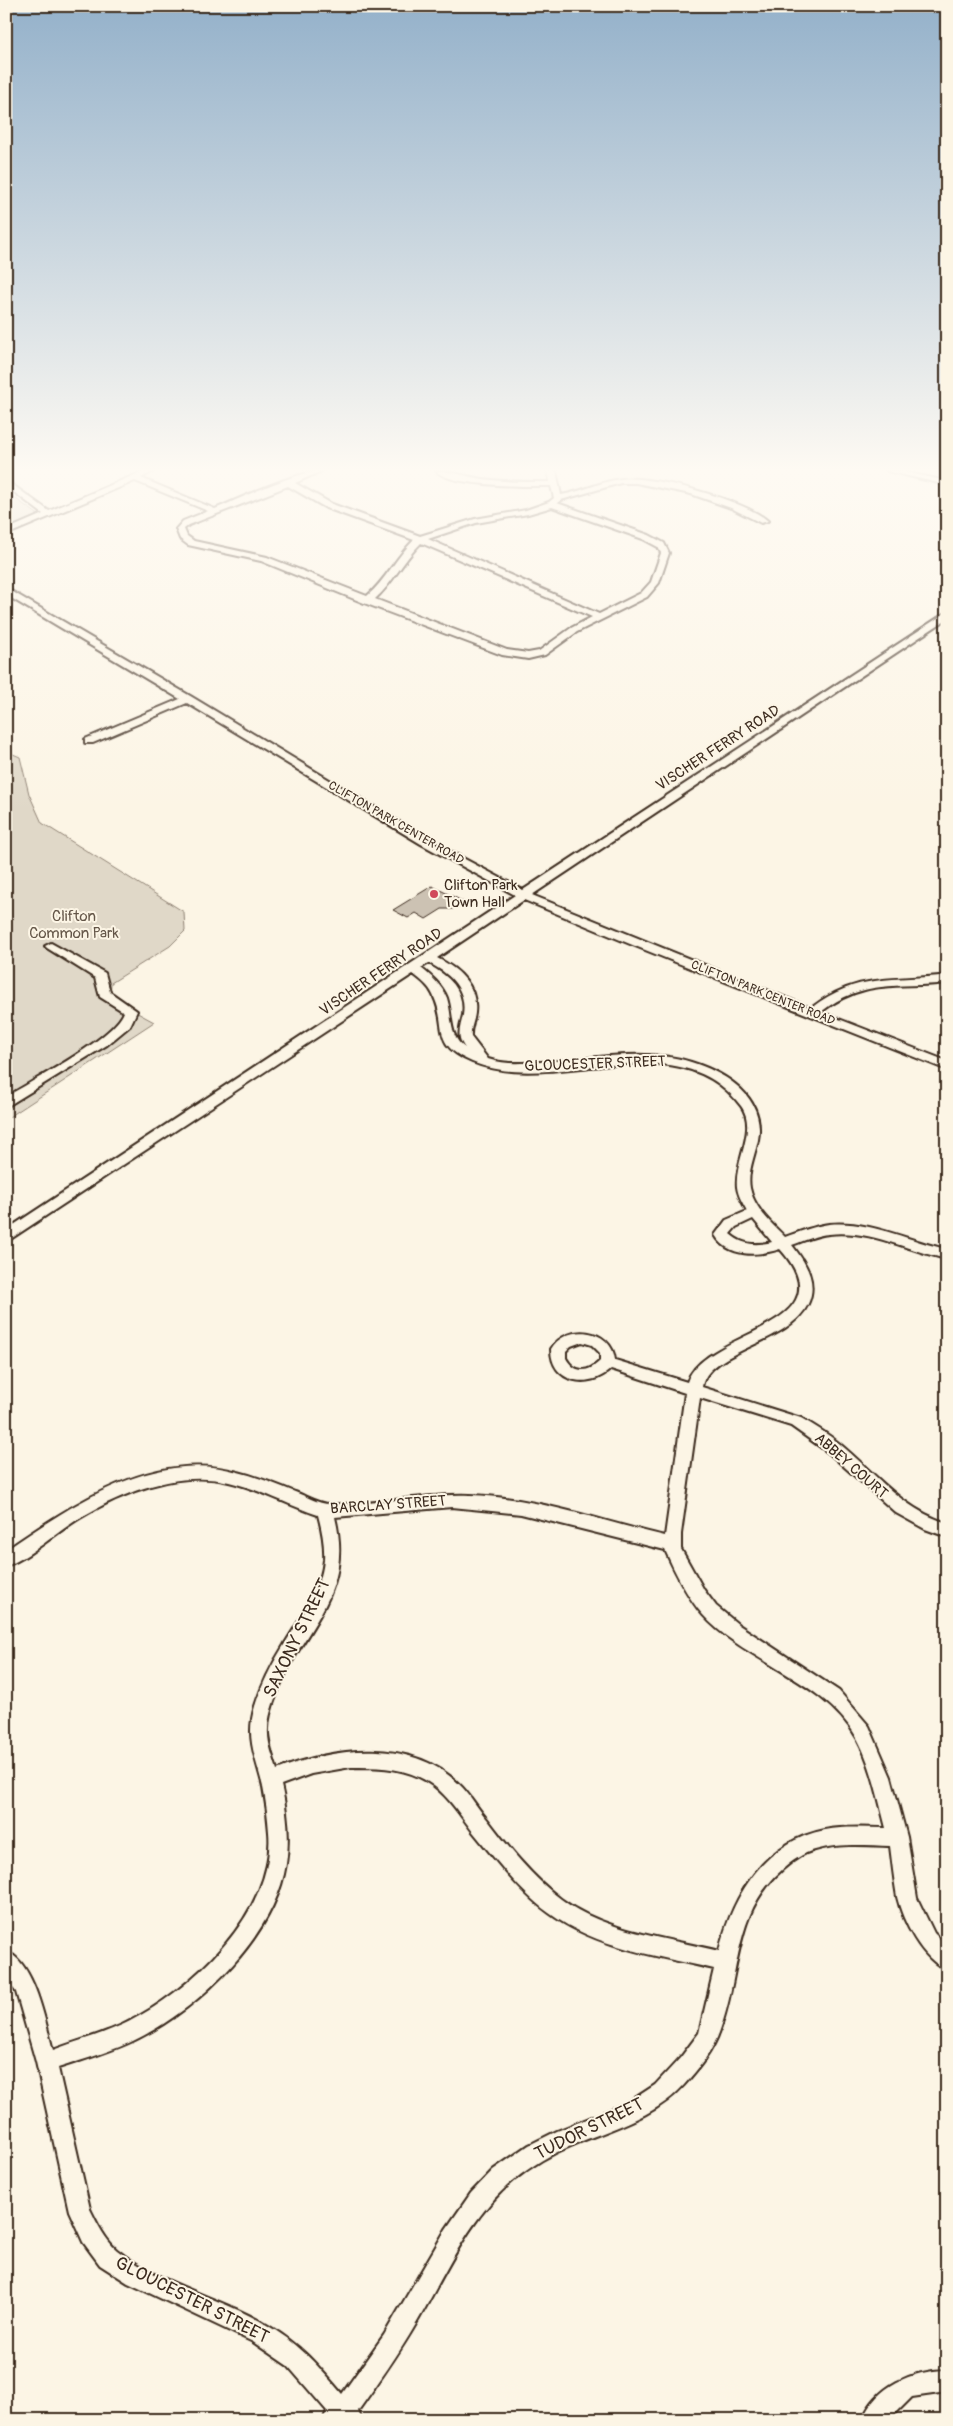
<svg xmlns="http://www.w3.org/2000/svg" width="953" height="2426" font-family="Pangolin,sans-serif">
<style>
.green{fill:#e0d8c8;stroke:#8e8173}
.building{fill:#ccc2b3;stroke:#3b2a1e}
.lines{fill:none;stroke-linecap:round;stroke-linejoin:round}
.minor-casing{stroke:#3b2a1e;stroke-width:4}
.minor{fill:#fcf5e5;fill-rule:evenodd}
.poi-dot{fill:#d1495b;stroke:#fcf5e5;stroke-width:2}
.labels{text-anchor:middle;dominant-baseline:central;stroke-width:4;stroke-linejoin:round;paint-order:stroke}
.far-street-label{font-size:12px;fill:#3b2a1e;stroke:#fcf5e5}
.street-label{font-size:15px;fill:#3b2a1e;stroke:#fcf5e5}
.poi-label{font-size:15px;fill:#3b2a1e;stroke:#fcf5e5;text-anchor:start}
.park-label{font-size:15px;fill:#645648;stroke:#fcf5e5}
.near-street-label{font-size:18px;fill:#3b2a1e;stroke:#fcf5e5}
</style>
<rect width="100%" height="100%" fill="#fcf5e5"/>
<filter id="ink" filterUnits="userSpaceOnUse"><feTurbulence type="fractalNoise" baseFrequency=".02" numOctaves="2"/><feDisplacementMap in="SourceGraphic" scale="10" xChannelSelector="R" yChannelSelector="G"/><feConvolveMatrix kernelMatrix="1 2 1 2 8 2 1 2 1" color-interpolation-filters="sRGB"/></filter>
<g filter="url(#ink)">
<g class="green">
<path d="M6,492L40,516L6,530Z"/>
<path d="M6,751L20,757L29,794L42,823L184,912L185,931L170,946L111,983L110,998L154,1022L6,1119Z"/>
</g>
<path class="building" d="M432,886L464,902L453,909H442L426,919L416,913L408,918L393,910Z"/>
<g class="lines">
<defs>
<g id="minor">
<path d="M6,471H11L6,474Z"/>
<path d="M144,471H154L141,478L215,509C241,498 297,471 322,471L295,483L332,504L420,536L475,519L526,510L549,502L554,498L551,486C528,486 451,487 436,471C452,471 467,477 483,479C505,482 528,482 550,482L548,471H556L561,495C582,492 601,481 621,479C652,475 745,500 768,521L761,523L731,508L691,494L636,483H621L561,500L557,503L649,535L664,543L669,553L659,583L647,597L577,632L545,655L528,659L502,655L364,603L261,561L188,545L180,539L176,529L183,521L208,511L135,481L6,535V530L43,514L6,486V480L49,511ZM288,486L326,508L414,540C396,557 386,580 367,596L267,557L194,541L187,536L184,529L189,525ZM552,507L643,539L658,547L661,553L651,582L641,593L599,614L428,539L476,523L528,514ZM421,543L592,617L571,628L539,651L528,653L507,650L375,599C393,583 403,560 421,543Z"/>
<path d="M887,471H900L947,481V485Z"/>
<path d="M6,588L192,697L429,840L523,890L947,612V619L532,895L811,1008C858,972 893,982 947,975V983C897,989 864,978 821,1012L947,1061V1070L630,944L524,900L437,958C459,969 478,986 475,1013C474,1022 470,1028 471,1037L488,1059C506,1065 522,1063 540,1062C589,1060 643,1047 691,1062C726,1073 766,1097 758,1140C755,1155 747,1172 750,1188C754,1208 771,1223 785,1237C799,1232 814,1226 829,1224C870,1220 908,1241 947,1249V1259C908,1251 870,1229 829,1234C816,1235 804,1241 792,1245C806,1263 818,1282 808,1304C789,1344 707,1350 702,1387L801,1418C815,1426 828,1434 840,1444C875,1473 902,1509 947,1523V1537L925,1529L896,1513L829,1453L791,1426L700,1398L681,1534V1549L704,1590L716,1606L739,1625L839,1691L869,1726L891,1777L907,1837L917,1898L934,1933L947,1946V1970C922,1959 903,1922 897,1897C894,1880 892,1862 890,1846C865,1845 839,1843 815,1850C803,1853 792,1861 783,1869C732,1913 741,1974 720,2030C713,2051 699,2068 684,2085C653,2119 611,2128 571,2146C551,2154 531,2166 514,2180C468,2218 445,2275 416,2324C398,2355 378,2383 358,2411L362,2420H323L327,2411L288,2366L253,2342L128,2283L100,2265L83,2242L69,2211L36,2062L16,1992L6,1978V1951C35,1963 45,2022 53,2050C76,2041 101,2035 124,2024C190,1992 276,1912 269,1832C268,1817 266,1802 263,1787C256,1757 245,1738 255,1706C262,1684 272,1664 284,1645C300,1618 321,1592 324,1560C325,1545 322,1530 318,1515C288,1505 260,1489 229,1482C178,1470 122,1492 80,1518C58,1531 29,1558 6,1566V1550C72,1505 154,1448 238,1472C258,1477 276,1484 295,1492C306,1496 318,1504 330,1504C377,1506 423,1493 470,1495C536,1497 600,1521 665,1536L685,1393L611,1369C589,1390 551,1383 551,1349C566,1323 612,1328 615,1360L687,1382C704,1329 851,1328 780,1249C758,1256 728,1258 715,1235L726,1220L747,1211C743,1203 738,1196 737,1187C734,1161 758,1129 741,1106C677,1020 554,1097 472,1062C429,1043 449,1027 433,995C429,986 421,980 413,974L6,1242V1230L515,895L421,844L187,703L93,743H85V739L180,699L6,595ZM429,963C450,974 467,989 463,1015C460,1029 456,1036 465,1048C448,1035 453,1017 447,998C442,985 431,976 421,968ZM753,1219L772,1242C755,1246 743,1245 730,1234L736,1227ZM582,1342L592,1345L600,1353V1361C588,1373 575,1374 566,1358V1351L571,1346ZM452,1507L521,1514L665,1550C675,1572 687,1597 703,1615C745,1662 825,1680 857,1738C872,1766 878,1798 886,1828C866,1828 845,1826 825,1830C764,1842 733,1895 719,1951C667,1938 605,1932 561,1899C532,1877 509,1848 487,1819C477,1808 470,1794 459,1784C411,1737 333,1747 277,1770C273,1756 267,1743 268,1729C268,1718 272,1706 276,1696C300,1629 355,1597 335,1517ZM351,1767C374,1767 398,1767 419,1777C445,1789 457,1811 474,1833C497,1861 520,1892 549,1913C596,1948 659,1956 714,1969L699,2033L681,2057L655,2085L629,2102L557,2131L529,2145L493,2170L471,2193L446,2229L384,2335L342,2394C318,2366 302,2346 270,2327C222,2297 162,2286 117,2250C105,2240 97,2223 90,2209L58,2068C85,2059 114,2051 139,2038C201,2007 275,1935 286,1864C290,1838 287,1810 281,1785L311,1774Z"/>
<path d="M51,943L105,973L110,992L137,1011L130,1026L107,1045L6,1107V1097C33,1080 113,1039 124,1012L100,997L95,978L47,948L45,946Z"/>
<path d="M947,2370V2392L912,2397L889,2420H862C877,2385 911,2371 947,2370Z"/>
</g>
</defs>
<use href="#minor" class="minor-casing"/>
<use href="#minor" class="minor"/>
</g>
</g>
<linearGradient id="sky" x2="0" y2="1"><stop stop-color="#94b1ca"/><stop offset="0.58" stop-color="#fefaf3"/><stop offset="1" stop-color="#fefaf3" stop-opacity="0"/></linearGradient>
<rect width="953" height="810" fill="url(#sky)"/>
<circle class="poi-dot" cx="434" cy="894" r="5"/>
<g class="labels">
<g class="far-street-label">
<text transform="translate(396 823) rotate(30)">CLIFTON PARK CENTER ROAD</text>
<text transform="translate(763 993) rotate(22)">CLIFTON PARK CENTER ROAD</text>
</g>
<g class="street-label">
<text transform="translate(718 748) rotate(-33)">VISCHER FERRY ROAD</text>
<text transform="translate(381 972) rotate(-34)">VISCHER FERRY ROAD</text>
<text transform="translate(595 1064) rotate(-2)">GLOUCESTER STREET</text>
<text transform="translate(851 1466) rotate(41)">ABBEY COURT</text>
<text transform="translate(388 1505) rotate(-4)">BARCLAY STREET</text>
</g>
<g class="poi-label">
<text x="444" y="885">Clifton Park<tspan x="444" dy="17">Town Hall</tspan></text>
</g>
<g class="park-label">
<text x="74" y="916">Clifton<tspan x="74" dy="17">Common Park</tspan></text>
</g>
<g class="near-street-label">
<text transform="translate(297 1638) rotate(-64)">SAXONY STREET</text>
<text transform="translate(589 2129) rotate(-26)">TUDOR STREET</text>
<text transform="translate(192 2300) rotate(27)">GLOUCESTER STREET</text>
</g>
</g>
<rect width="953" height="2426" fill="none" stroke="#fcf5e5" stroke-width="25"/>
<rect x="12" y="12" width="928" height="2401" fill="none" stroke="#3b2a1e" stroke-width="2" filter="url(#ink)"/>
</svg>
